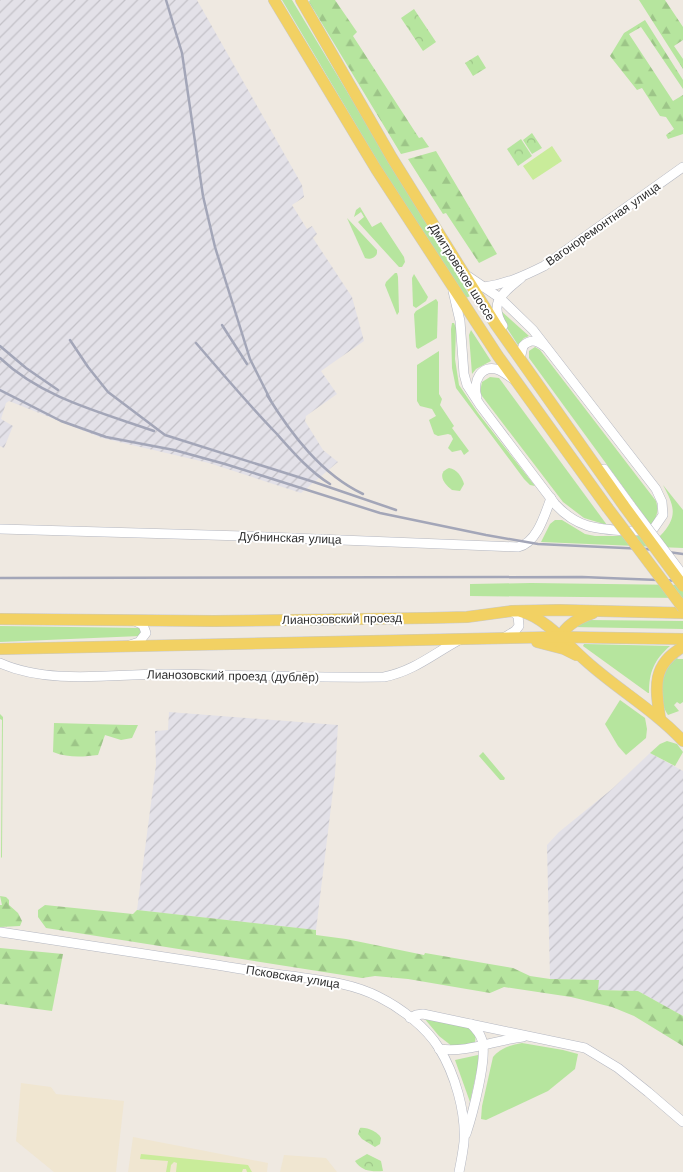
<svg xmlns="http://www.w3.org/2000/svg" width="683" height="1172" font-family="'Work Sans',sans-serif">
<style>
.industrial{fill:url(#industrial-furrows)}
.education{fill:#f0e6d1}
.grass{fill:#b6e59e}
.forest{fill:url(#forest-firs)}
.park{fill:url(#park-crowns)}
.pitch{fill:#c9ec9a}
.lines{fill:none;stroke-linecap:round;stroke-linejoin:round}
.minor-casing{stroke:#b4b7c1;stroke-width:10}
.major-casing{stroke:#c9c9c9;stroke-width:12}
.minor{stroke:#fff;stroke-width:9}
.major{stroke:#f2d163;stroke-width:11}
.rail{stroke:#a3a6b8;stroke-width:2.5}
.minor-bridge-casing{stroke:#b4b7c1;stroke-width:10;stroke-linecap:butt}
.major-bridge-casing{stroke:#c9c9c9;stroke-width:12;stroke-linecap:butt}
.minor-bridge{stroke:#fff;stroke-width:9}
.major-bridge{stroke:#f2d163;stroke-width:11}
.labels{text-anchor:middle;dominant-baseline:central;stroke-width:4;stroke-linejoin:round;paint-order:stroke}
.street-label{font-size:12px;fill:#2e2e2e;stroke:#fff}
</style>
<defs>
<pattern id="industrial-furrows" width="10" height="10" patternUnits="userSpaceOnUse" patternTransform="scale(1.25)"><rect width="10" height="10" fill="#e3e1e8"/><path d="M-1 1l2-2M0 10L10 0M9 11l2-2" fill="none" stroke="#c3c1c7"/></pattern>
<pattern id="forest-firs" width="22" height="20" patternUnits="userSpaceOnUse" patternTransform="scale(1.25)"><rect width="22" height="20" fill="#b6e59e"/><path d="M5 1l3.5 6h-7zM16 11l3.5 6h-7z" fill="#9dc588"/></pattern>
<pattern id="park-crowns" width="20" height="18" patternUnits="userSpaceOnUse" patternTransform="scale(1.25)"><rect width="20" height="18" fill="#b6e59e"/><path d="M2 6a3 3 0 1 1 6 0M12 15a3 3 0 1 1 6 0" fill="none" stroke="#9dc588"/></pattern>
</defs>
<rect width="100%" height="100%" fill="#efe9e1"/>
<g class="industrial">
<path d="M0,0H197L302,185L304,197L292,205L307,229L312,226L317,234L313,238L352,297L364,341L321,371L337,394L306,416L305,421L323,450L338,462L301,493L209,463L102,438L9,401L6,403L1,419L13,426L4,448L0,446Z"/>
<path d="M169,712L338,725L335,774L316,930L137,910L156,765L155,731L168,730Z"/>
<path d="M650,753L683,771V1016L638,991L598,990V980L550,979L547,845L559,832L612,789Z"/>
</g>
<g class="education">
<path d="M21,1083L51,1087L56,1094L124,1101L116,1172H54L16,1141Z"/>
<path d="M133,1137L268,1163L267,1172H128Z"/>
<path d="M284,1155L326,1158L337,1172H280Z"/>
</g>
<g class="grass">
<path d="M282,0H292L470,296L466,298L381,167Z"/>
<path d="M360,207L372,227L381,222L404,257L405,262L402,267H399L358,222L364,217L361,212L354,217L356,210Z"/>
<path d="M347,218L377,250V253C376,258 369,260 365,258Z"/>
<path d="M395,273H397L398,277L399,312L397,315L385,285L386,282Z"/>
<path d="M414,274L428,297L426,301L416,308L413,306L412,278Z"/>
<path d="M436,299L438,302L437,338L418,349L416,347L414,314L416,311Z"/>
<path d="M500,310L529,336L524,338L518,345L499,316Z"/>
<path d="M452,323H454L456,328L455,359L459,385L478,413L535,486L530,485L524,479L456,388L452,368L451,329Z"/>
<path d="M471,330L491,361L476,369L472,374L469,335Z"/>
<path d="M535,347L540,350L656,501C659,512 657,516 651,525L529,358V351Z"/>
<path d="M439,351V394L442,399L440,405L454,426L452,428L469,451L464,455L461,450L452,452L448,448L453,439L451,435L448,434L438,436L434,434L429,420L436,416L432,409L420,406L417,401V365Z"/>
<path d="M490,377L499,378L502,382L607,525L584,518L563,502L482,396L480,392L482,382Z"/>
<path d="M449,468C457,469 462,477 464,484L460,491L452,490C444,484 436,473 449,468Z"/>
<path d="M663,485L683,510V548L541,542L550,524L555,520H562L585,534L595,536H660C678,517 675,507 663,485Z"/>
<path d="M531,583L683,585V598L470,596V584Z"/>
<path d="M588,620L683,621V629L572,627Z"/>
<path d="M0,626L141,628L142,630L140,636L0,642Z"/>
<path d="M584,644L670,646C654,660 649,672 649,693H648L583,646Z"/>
<path d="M676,657L678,659H683V702L680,704L677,702L674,705L679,711L668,715C656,696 659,672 676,657Z"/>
<path d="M620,700L645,718L647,729L646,738L626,755L618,746L605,724Z"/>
<path d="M0,714L3,717L2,857L1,858L2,720L0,719Z"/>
<path d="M667,741L677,744L683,752L675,766L650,753L660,744Z"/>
<path d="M483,752L504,777L505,778L504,780H500L479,756Z"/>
<path d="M424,1018L468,1027L476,1034L475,1042L473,1045L453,1047L439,1036Z"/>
<path d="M522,1043L563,1050L578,1054L575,1069L548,1091L486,1120L481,1119L482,1106L493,1057C500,1048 511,1045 522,1043Z"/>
<path d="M478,1055L480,1056L470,1102L455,1060Z"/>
</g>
<g class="forest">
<path d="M310,0H335L357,32L353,36L419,138L422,137L429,147L401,154L309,2Z"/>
<path d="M639,0H665L683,27V40L674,46L683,59V69Z"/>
<path d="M645,20L683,80V89L641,27L629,34L673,101L683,95V134L668,139L666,135L674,129L666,117L660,116L642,88L637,90L610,56L624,33Z"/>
<path d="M436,151L497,254L479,263L446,213L443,214L408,159Z"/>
<path d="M54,723L129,725H138L132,738L121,740L105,735L98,755C83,757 68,758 53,752Z"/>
<path d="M0,896L6,897L9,900V905L18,913L22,921L20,926L0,927V905H2Z"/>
<path d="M45,905L133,914L137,910L316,930V935L346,939L424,955L425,953L513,968L530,976L550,979L599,980L598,990L638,991L683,1016V1046L634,1016L612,1007L571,997L504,987L490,993L408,979L375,976L362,978L46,928L38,917V910Z"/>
<path d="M0,948L63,954L52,1011L0,1004Z"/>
</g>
<g class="park">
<path d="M414,9L436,42L423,51L401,18Z"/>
<path d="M478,55L486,68L473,76L465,63Z"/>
<path d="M532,133L542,148L532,154L523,140Z"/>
<path d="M521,139L532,156L518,166L507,149Z"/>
<path d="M360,1128C367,1127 378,1132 381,1138L380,1144L375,1147L362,1139L358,1134Z"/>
<path d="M367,1154L381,1161L383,1171C372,1172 361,1171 355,1161Z"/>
</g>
<g class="pitch">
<path d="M552,146L562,161L533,180L523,166Z"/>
<path d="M141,1154L248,1165L252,1172H247L246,1169H243L242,1172H176L177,1163L174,1162L171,1165L170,1172H166L168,1161L140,1159Z"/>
</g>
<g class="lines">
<defs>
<g id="minor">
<path d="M484,287C506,284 524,276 544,266L683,167"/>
<path d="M453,291L460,321L464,374L467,385L480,405L555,504C577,528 596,529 627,531C636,531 645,532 654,528L663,515L662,502L656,489L533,330L500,298L466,275"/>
<path d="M503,326C488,302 503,293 521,278"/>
<path d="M521,355L523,346C530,339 536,340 544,346"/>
<path d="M477,397C472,382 481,363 499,370C504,372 508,376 513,379"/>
<path d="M604,469L631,506"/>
<path d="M0,529L243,536L518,547C537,543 545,514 551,498"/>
<path d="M505,637L515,631L519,626L518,616L512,611"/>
<path d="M130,645L139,642L146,633L143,625L135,621"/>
<path d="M0,663C49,685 114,674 166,674C239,675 311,678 384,677C414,671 433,654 459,640"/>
<path d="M0,932C72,943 144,954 217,965C241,969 266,973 291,976C320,980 353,983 379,997C401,1008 426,1027 439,1048C455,1074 466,1112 464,1142C463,1152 461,1162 459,1172"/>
<path d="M410,1018L416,1015L423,1014L585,1048L618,1068L648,1092L683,1122"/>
<path d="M439,1049C469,1053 494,1040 523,1037"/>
<path d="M466,1134C472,1116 488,1057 482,1040C480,1033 476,1029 471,1024"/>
</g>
<g id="major">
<path d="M274,0L376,169L498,356L607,507"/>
<path d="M301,0L392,158L496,325L624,506"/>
<path d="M522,612C544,617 569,646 586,661C617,689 654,710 683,741"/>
<path d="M0,619L214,621L428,618L467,617L512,611L559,610L683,613"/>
<path d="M537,642L564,649L576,655"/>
<path d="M559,642C562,626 579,618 593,613"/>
<path d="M0,649L560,637L683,639"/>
<path d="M660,718C655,687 652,664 683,647"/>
</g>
</defs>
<use href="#minor" class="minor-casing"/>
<use href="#major" class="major-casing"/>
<use href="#minor" class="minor"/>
<use href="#major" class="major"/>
<g class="rail">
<path d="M166,0L182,53L203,196L215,247L250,359L271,401"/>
<path d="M222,325L247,364"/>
<path d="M70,340L88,367L108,392L165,435L314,482L396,510"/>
<path d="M196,343C222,373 248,404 276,433C292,451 309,471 330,484"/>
<path d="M0,346L26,368L58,390"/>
<path d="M0,358C42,398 100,412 154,431"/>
<path d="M0,390L61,421L106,437L174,450L225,464L380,513L486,535L538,544L646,549L683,554"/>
<path d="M267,395C291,434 321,474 363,494"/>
<path d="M0,578L582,577L683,581"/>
</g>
<defs>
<path id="minor-bridge" d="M631,506L683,575"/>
<g id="major-bridge">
<path d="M624,506L683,586"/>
<path d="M607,507L683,608"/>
</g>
</defs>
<use href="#minor-bridge" class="minor-bridge-casing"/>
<use href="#major-bridge" class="major-bridge-casing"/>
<use href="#minor-bridge" class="minor-bridge"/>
<use href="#major-bridge" class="major-bridge"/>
</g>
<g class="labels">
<g class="street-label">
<text transform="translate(603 224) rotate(-35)">Вагоноремонтная улица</text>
<text transform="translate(462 272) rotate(58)">Дмитровское шоссе</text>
<text transform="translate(290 538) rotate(2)">Дубнинская улица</text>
<text transform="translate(342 619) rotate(-1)">Лианозовский проезд</text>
<text transform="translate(233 676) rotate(1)">Лианозовский проезд (дублёр)</text>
<text transform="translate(293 977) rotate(9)">Псковская улица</text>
</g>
</g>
</svg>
